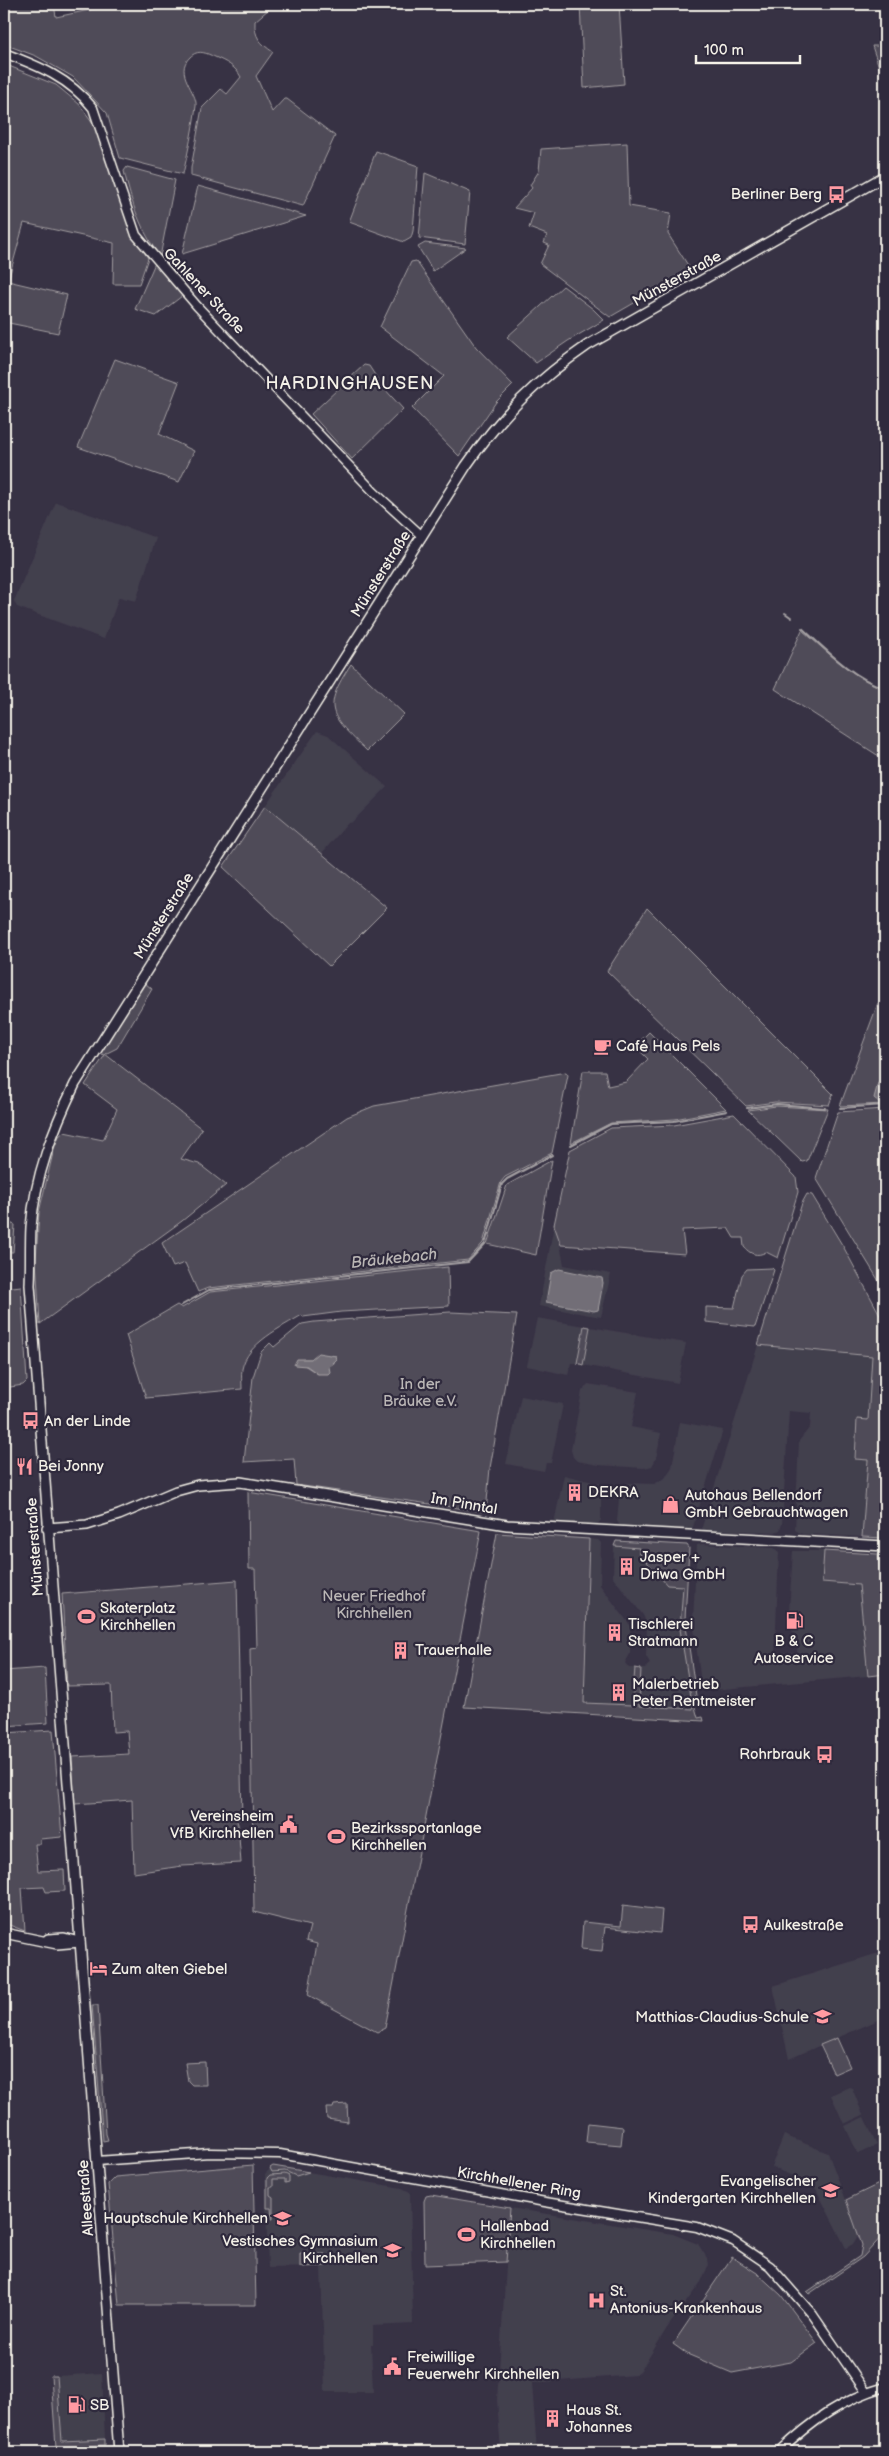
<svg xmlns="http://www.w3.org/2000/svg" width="889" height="2456" font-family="'Balsamiq Sans',sans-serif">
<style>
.built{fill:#433f4e}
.green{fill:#504b59;stroke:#a29ea0;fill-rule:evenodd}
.water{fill:#726e77;stroke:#a6a2a4}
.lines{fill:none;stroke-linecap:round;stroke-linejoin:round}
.stream{stroke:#a6a2a4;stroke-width:2}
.tertiary-casing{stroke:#f4f1e8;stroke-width:11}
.secondary-casing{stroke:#f4f1e8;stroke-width:12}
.tertiary{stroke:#2f2a3d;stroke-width:8}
.secondary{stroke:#2f2a3d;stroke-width:9}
.labels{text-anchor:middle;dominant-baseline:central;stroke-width:4.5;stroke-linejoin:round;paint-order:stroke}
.poi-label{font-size:15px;fill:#f4f1e8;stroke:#2f2a3d;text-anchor:start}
.street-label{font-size:15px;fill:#f4f1e8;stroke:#2f2a3d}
.park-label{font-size:15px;fill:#bbb7b6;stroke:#2f2a3d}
.water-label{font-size:16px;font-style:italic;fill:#bab6b5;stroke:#2f2a3d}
.quarter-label{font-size:18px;letter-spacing:1px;fill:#f4f1e8;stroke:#2f2a3d}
</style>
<rect width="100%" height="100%" fill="#373244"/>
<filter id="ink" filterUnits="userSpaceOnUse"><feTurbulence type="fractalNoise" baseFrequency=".02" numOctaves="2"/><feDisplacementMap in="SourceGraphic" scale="10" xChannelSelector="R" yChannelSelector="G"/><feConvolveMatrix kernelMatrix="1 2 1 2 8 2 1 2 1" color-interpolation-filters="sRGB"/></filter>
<g filter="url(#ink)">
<g class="built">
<path d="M56,502L156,538L136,601L119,597L104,639L17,607L14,601Z"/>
<path d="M317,731L328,735L387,787L352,822L348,823L322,853L265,806Z"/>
<path d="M554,1225L558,1234L564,1265L611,1274L601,1317L539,1306Z"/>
<path d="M537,1318L584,1326L577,1363H571L568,1375L527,1366Z"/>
<path d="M590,1327L686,1343L678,1383L583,1365Z"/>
<path d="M758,1345L872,1356L868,1420H857L855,1459L868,1460L862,1537L802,1534L795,1530L799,1441L810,1427L811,1413L789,1411L782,1524L780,1530L775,1532L703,1530L702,1527Z"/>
<path d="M588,1384L638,1392L631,1427L661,1433L656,1459L652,1466L644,1468L599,1465L577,1461L573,1457L571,1450L582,1391Z"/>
<path d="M521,1396L563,1404L551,1463H546L544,1471L506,1464Z"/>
<path d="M680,1422L723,1430L693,1527L689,1531L620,1526L617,1521L620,1488L627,1483L654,1484L665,1478L672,1467Z"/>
<path d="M564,1475L601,1484V1520L598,1524L554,1523Z"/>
<path d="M589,1539L598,1540L601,1543L600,1585L630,1625V1654L625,1663L629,1668H635L632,1705L584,1703Z"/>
<path d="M702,1544L774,1548L779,1552L775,1652L797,1653L798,1638L788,1626L793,1551H824L822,1582L859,1584L868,1676L702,1691L693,1620L697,1545Z"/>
<path d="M614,1546L640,1548L683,1586L680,1629L694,1709L639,1706L641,1669H645L650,1663L646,1656L647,1625L643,1615L613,1577Z"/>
<path d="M878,1554H885V1641Z"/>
<path d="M885,1951V2017L789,2059L773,1986Z"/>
<path d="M849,2087L852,2088L863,2115L844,2124L831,2095Z"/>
<path d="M864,2117L877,2145L858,2154L845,2126Z"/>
<path d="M784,2135L828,2153L859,2234L853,2244L846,2248L814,2185L771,2167Z"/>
<path d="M273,2166L402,2188L410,2192L413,2324L373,2326V2344H371L373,2392H325L321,2267L268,2268L265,2174Z"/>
<path d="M510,2208L673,2234L698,2244L707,2258L708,2266L701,2282L667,2328L640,2372L636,2375L532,2383L537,2452H501L497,2400Z"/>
<path d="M102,2373L105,2439L62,2441L57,2376Z"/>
</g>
<g class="green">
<path d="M4,4H54L56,17L118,4H268L269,9L255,21C254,37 260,43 273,52L256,76L272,112L284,99H287L335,136L303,206L191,176V168L202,108L221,89L227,94L241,77C235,66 226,62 215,57C206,53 198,49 190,57C173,73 198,92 196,106C193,129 188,152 183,174L120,158L107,113L73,77L36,56L4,44Z"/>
<path d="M580,4H619L624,84L584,88Z"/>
<path d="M872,46H885V79H883Z"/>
<path d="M4,64L56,85L79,104L96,127L134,237L148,258L139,284H113L114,243L24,223L8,281L67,295L58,333L4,322Z"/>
<path d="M627,143L629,206L671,213L668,234L691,270L610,317L540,264L549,245L544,243L547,235L529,228L534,213L514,208L532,188L530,185L539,171L541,149Z"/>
<path d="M376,151L418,166L413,231L411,238L404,242L349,222Z"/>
<path d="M127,167L175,180L160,257C140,228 132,205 124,171Z"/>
<path d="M425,173L470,192L465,244L419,238Z"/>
<path d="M198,186L306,216L182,254Z"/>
<path d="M425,243L466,248L433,271L418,247Z"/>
<path d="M416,261L476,347L513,385L496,402L459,456L412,408L444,376L380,327L411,262Z"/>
<path d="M155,263L182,296L156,316L135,309Z"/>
<path d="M563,286L593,309L604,320L568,341L536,363L507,337Z"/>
<path d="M115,359L179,382L159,434L194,451L179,482L78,447Z"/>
<path d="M364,365L369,366L382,386L403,409L352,459L311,414Z"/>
<path d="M802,630C826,651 854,679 885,689V760L775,689Z"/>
<path d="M351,664L404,714L367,751C330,715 321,710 351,664Z"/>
<path d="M265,806L387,908L329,966L223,867Z"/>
<path d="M647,908L833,1094L829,1105L775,1102L746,1106L607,971Z"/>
<path d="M145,983L152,989L117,1048L105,1054L202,1129L181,1159L199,1164L226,1185L182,1221L40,1324L36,1260L39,1212L54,1149L59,1136L64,1132L103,1140L117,1109L85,1085L105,1055L98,1053L101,1048Z"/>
<path d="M878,1003L885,1005V1079H882L879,1102L885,1101V1104L840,1106Z"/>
<path d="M649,1032L726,1109L675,1119L611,1123L571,1143L583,1071H605L608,1086L626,1082L648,1059L635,1046Z"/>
<path d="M566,1072L568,1075L552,1153L505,1177L501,1182L483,1243L468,1260L208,1288L198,1292L185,1263L173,1267L162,1243L347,1117L374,1106Z"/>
<path d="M776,1106L828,1109L807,1161L802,1162L748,1110Z"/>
<path d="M885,1109V1291L816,1178L838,1112Z"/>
<path d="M734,1114L796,1177L798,1192L778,1258L766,1252C757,1257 750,1254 744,1247L743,1238H734L728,1228L682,1230L685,1254L561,1245L554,1225L570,1150L611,1128L674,1125Z"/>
<path d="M552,1160L536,1255L487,1244L507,1185Z"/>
<path d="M807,1194L812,1195L844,1248L885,1324V1538L862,1537L868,1460L855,1459L857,1419L868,1420L872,1356L758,1345L802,1203Z"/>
<path d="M4,1221L15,1225L13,1252H4Z"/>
<path d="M448,1267L449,1306L341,1312L303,1317L302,1315C282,1327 247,1343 242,1369C241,1375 242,1382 242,1389L146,1398L126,1335L177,1305L182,1308L210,1292Z"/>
<path d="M772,1268L774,1270L755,1327L706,1322V1307L734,1308L742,1275L747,1269Z"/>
<path d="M21,1286L27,1381L23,1385L4,1388V1288Z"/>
<path d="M450,1312L517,1315L490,1468L486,1512L296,1485L294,1459L244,1462L253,1377L261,1352L270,1343L274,1347L302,1324L314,1322ZM318,1354L336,1356L334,1363L318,1374L304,1365V1359H311Z"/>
<path d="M584,1326L590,1327L583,1365L577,1363Z"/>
<path d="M248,1492L481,1531L385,2028L377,2032L308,1995L317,1944L306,1941L310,1926L254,1912L250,1649L257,1648L255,1569H249Z"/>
<path d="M497,1533L589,1539L584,1703L632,1705L635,1668L641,1669L639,1706L693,1709L680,1629L683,1586L667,1585L639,1553V1548L614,1546L616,1541L687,1545L689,1548L685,1619L696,1696L693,1700L698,1718L703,1717L704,1721L464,1707Z"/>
<path d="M824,1551L878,1554L885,1641V1674L868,1676L859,1585L822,1582Z"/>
<path d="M237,1580L242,1819H236L238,1824L241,1863L182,1866L134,1873L132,1800L75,1804L72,1757L129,1754L127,1731L113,1732L111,1685L67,1686L62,1594Z"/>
<path d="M45,1668L48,1723L4,1726V1671Z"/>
<path d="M53,1730L62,1837L40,1839V1844H35L38,1871L64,1870L65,1891L46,1892L44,1887L22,1888L25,1931L4,1923V1733Z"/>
<path d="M623,1905L662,1910L660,1933L605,1927L602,1951L581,1949L583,1922L621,1926Z"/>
<path d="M92,2005H98L106,2134L108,2140L103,2141Z"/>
<path d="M837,2038L850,2067L834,2074L820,2045Z"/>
<path d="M205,2062L206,2085H192L188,2081L185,2063Z"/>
<path d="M347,2104L348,2122L327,2119L326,2108H333L334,2105Z"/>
<path d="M588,2123L623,2127L621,2145L586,2142Z"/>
<path d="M253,2165L256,2305H119L108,2184L115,2177Z"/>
<path d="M273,2166L309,2172L296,2176L285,2171L272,2172L270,2168Z"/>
<path d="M285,2174L289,2176V2182L285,2183V2179H273V2187H270V2196L273,2198V2219H272L271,2208H267V2178L270,2175Z"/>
<path d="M885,2181V2233L863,2257L809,2294L807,2292L860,2256L862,2245L846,2200Z"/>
<path d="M431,2195L510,2208L506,2262L425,2265L424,2201L426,2196Z"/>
<path d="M300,2254H325L326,2266L300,2267Z"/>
<path d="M732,2257L757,2273L781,2295L817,2343L791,2362L732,2373L687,2354L673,2344Z"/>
<path d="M51,2376H57L62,2441L105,2439V2445L56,2447Z"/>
</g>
<g class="water">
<path d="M882,1079H885V1101L879,1102L874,1098L878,1083Z"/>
<path d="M559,1269L602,1278L603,1283L598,1310L594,1311L546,1302L551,1273Z"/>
<path d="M318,1353L336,1356L337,1359L329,1367L330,1372L328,1374H318L307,1366L294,1365L297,1359H311Z"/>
</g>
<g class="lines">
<g class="stream">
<path d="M785,613L792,618"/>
<path d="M802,628C826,650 854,679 885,688"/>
<path d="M747,1108L777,1104L825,1108"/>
<path d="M840,1108L885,1105"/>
<path d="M571,1145L611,1124L674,1121L727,1111"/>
<path d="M182,1305L209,1290L468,1262L485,1244L502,1184L507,1179L552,1155"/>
</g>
<defs>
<g id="tertiary">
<path d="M4,53C39,66 69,78 93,108L136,235L197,306L288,402L374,492L422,536"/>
<path d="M97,2161L209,2153L280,2154L545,2202L697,2227L733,2241L770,2266L813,2315L866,2392"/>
<path d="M779,2452C811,2422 842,2399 885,2387"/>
</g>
<g id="secondary">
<path d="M47,1528L87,1525L119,1515L176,1491L198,1485L240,1482L507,1525L885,1546"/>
<path d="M4,1933L57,1944L80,1942"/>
<path d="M48,1939L64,1938L79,1942"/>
<path d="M119,2452L30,1285C31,1265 30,1246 31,1227C35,1176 53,1129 75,1084L466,466C501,415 537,380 588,345L885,176"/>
</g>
</defs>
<use href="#tertiary" class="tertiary-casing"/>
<use href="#secondary" class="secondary-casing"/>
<use href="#tertiary" class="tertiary"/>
<use href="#secondary" class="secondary"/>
</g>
</g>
<defs>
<symbol id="bus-bare" viewBox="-9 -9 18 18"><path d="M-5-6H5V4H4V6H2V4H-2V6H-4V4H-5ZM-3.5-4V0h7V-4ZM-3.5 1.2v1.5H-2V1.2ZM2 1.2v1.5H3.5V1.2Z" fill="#ff9aa2" stroke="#2f2a3d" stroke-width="2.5" paint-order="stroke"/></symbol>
<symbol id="cafe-bare" viewBox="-9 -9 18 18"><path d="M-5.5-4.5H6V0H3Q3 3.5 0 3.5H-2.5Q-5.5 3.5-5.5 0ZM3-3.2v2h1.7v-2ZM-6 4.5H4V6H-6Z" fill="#ff9aa2" stroke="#2f2a3d" stroke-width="2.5" paint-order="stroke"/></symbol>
<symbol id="restaurant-bare" viewBox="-9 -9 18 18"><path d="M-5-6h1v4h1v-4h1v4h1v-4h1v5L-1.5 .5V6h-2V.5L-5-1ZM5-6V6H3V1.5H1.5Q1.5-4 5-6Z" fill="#ff9aa2" stroke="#2f2a3d" stroke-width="2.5" paint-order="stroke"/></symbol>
<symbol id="building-bare" viewBox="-9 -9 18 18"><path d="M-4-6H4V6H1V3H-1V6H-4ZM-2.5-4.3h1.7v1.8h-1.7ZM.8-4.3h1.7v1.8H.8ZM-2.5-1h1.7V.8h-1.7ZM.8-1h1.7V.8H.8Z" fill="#ff9aa2" stroke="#2f2a3d" stroke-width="2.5" paint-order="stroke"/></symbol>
<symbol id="shop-bare" viewBox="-9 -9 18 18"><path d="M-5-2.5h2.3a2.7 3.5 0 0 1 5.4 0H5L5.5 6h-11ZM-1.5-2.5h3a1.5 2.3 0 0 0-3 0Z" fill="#ff9aa2" stroke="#2f2a3d" stroke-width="2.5" paint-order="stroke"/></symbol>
<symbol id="stadium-bare" viewBox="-9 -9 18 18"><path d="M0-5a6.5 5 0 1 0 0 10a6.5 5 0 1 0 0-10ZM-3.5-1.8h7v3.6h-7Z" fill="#ff9aa2" stroke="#2f2a3d" stroke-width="2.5" paint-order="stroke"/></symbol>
<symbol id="fuel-bare" viewBox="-9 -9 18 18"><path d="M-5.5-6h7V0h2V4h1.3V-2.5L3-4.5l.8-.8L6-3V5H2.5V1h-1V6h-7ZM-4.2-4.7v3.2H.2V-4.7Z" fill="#ff9aa2" stroke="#2f2a3d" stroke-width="2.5" paint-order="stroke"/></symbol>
<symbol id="civic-bare" viewBox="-9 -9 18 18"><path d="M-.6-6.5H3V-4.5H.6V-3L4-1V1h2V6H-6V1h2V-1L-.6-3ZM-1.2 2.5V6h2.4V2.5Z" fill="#ff9aa2" stroke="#2f2a3d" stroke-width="2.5" paint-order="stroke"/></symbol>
<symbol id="hotel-bare" viewBox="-9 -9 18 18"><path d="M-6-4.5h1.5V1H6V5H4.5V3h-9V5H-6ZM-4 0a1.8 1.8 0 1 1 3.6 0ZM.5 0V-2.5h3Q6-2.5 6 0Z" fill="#ff9aa2" stroke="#2f2a3d" stroke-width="2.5" paint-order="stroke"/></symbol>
<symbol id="school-bare" viewBox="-9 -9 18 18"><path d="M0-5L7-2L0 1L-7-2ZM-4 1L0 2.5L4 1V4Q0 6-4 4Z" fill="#ff9aa2" stroke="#2f2a3d" stroke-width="2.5" paint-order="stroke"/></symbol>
<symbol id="hospital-bare" viewBox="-9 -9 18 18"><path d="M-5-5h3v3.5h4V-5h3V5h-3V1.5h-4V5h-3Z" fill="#ff9aa2" stroke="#2f2a3d" stroke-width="2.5" paint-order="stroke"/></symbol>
</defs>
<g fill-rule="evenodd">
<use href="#bus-bare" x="824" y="182" width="25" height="25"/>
<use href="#cafe-bare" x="590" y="1034" width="25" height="25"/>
<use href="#bus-bare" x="18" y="1408" width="25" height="25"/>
<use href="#restaurant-bare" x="12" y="1454" width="25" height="25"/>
<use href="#building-bare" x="562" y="1480" width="25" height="25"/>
<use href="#shop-bare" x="658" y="1492" width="25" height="25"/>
<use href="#building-bare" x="614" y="1554" width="25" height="25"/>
<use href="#stadium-bare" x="74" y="1604" width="25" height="25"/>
<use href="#fuel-bare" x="782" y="1608" width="25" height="25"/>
<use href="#building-bare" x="602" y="1620" width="25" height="25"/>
<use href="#building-bare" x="388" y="1638" width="25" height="25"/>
<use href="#building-bare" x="606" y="1680" width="25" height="25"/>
<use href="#bus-bare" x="812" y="1742" width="25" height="25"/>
<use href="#civic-bare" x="276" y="1812" width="25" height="25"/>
<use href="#stadium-bare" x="324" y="1824" width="25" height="25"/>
<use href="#bus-bare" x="738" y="1912" width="25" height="25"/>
<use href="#hotel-bare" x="86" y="1956" width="25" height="25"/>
<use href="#school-bare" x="810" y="2004" width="25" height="25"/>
<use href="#school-bare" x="818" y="2178" width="25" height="25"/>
<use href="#school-bare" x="270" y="2206" width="25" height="25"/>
<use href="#stadium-bare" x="454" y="2222" width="25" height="25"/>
<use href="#school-bare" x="380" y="2238" width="25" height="25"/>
<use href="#hospital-bare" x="584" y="2288" width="25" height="25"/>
<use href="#civic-bare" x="380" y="2354" width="25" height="25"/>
<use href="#fuel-bare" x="64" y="2392" width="25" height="25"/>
<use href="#building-bare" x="540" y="2406" width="25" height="25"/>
</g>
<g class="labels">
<g class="poi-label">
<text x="822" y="194" text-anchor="end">Berliner Berg</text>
<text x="616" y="1046">Café Haus Pels</text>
<text x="44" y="1421">An der Linde</text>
<text x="38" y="1466">Bei Jonny</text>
<text x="588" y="1492">DEKRA</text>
<text x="685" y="1495">Autohaus Bellendorf<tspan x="685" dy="17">GmbH Gebrauchtwagen</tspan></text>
<text x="640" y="1557">Jasper +<tspan x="640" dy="17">Driwa GmbH</tspan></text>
<text x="100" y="1608">Skaterplatz<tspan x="100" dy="17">Kirchhellen</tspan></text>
<text x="628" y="1624">Tischlerei<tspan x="628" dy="17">Stratmann</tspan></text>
<text x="794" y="1641" text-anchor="middle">B &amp; C<tspan x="794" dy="17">Autoservice</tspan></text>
<text x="415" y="1650">Trauerhalle</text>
<text x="632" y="1684">Malerbetrieb<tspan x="632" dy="17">Peter Rentmeister</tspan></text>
<text x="810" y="1754" text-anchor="end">Rohrbrauk</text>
<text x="274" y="1816" text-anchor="end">Vereinsheim<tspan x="274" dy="17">VfB Kirchhellen</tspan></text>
<text x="351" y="1828">Bezirkssportanlage<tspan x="351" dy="17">Kirchhellen</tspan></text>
<text x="764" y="1925">Aulkestraße</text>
<text x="112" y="1969">Zum alten Giebel</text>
<text x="809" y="2017" text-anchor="end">Matthias-Claudius-Schule</text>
<text x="816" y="2181" text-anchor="end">Evangelischer<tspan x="816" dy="17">Kindergarten Kirchhellen</tspan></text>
<text x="268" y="2218" text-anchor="end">Hauptschule Kirchhellen</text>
<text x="480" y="2226">Hallenbad<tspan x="480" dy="17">Kirchhellen</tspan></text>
<text x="378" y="2241" text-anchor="end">Vestisches Gymnasium<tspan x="378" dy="17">Kirchhellen</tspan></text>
<text x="610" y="2291">St.<tspan x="610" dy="17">Antonius-Krankenhaus</tspan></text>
<text x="407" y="2357">Freiwillige<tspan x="407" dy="17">Feuerwehr Kirchhellen</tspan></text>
<text x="90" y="2405">SB</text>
<text x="566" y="2410">Haus St.<tspan x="566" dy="17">Johannes</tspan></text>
</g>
<g class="street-label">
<text transform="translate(677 279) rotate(-29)">Münsterstraße</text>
<text transform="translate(204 291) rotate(47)">Gahlener Straße</text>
<text transform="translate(381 574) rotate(-58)">Münsterstraße</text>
<text transform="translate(164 916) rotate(-58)">Münsterstraße</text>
<text transform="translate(464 1504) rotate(10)">Im Pinntal</text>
<text transform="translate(35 1547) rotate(-94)">Münsterstraße</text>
<text transform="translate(519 2183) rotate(10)">Kirchhellener Ring</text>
<text transform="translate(86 2198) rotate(-94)">Alleestraße</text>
</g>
<g class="park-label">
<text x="420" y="1384">In der<tspan x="420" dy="17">Bräuke e.V.</tspan></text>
<text x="374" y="1596">Neuer Friedhof<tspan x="374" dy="17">Kirchhellen</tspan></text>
</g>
<g class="water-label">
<text transform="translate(394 1259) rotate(-6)">Bräukebach</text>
</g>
<g class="quarter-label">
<text x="350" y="383">HARDINGHAUSEN</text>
</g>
</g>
<rect width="889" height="2456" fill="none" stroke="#2f2a3d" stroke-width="20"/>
<rect x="10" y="10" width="869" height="2436" fill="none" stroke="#f4f1e8" stroke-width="2" filter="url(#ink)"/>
<path d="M696 55v8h104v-8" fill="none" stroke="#f4f1e8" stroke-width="2.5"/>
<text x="704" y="55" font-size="15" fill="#f4f1e8" stroke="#2f2a3d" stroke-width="4" paint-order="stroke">100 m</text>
</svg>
